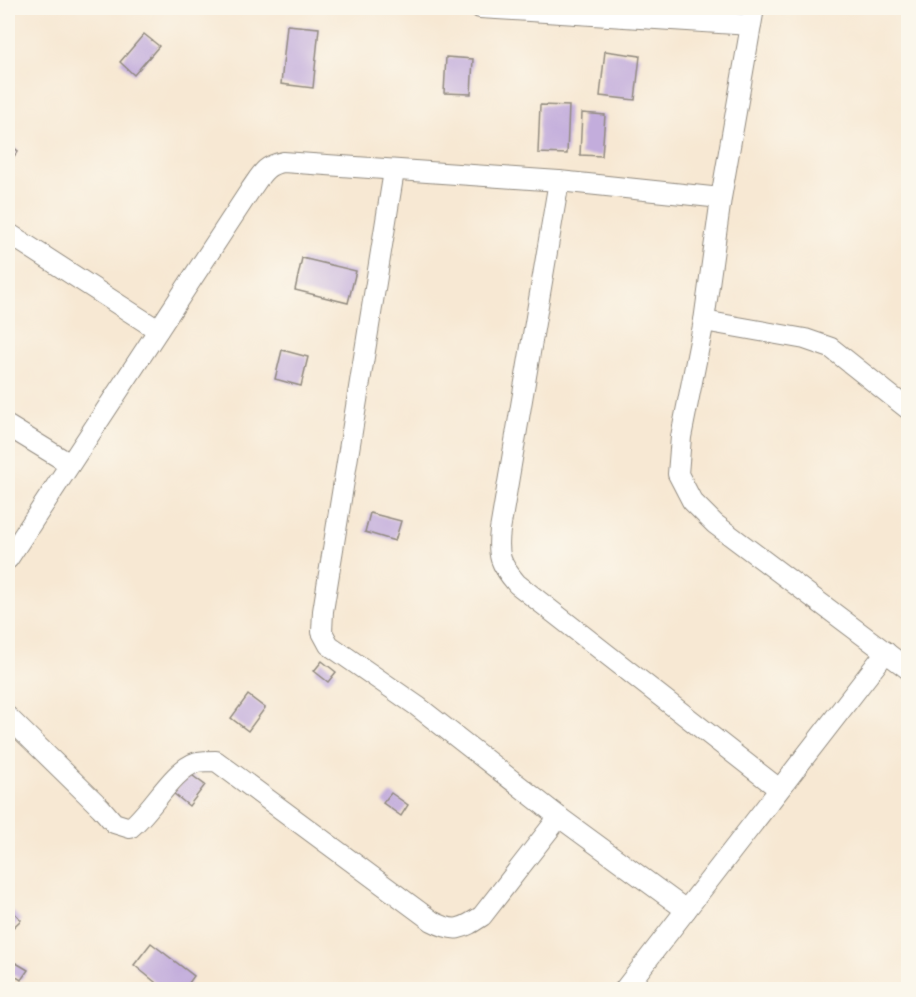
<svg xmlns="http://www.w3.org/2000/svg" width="916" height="997" font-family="'Shantell Sans',sans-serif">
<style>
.building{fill:#c3addc}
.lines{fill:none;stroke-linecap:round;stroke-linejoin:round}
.street-casing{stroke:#918a7f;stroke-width:22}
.street{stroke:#fff;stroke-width:20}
</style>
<rect width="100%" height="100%" fill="#fbf7ec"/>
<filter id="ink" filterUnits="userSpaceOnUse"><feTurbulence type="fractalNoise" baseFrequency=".0167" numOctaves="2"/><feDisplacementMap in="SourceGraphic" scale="12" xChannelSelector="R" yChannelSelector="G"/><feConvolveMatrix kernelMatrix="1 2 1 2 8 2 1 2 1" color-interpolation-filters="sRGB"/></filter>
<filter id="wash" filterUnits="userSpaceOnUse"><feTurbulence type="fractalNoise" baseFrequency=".008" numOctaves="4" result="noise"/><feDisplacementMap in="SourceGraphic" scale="24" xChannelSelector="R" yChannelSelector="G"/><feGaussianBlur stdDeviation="1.35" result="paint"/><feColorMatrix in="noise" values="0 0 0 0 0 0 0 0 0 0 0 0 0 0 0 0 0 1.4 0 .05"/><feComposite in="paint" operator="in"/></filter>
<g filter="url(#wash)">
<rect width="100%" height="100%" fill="#f7e8d3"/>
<g id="blocks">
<g class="building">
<path d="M287,25L319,28L313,88L281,84Z"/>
<path d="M144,34L159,46L134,75L120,62Z"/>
<path d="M605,51L640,56L635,100L600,96Z"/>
<path d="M446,57L473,59L471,94L444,93Z"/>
<path d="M540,105L569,106L567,154L538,153Z"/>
<path d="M582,113L605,115L602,156L580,155Z"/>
<path d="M8,143L18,151L8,164Z"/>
<path d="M302,258L356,271L348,303L295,290Z"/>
<path d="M282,350L308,357L301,386L275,379Z"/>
<path d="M370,513L401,521L395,541L365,532Z"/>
<path d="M322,661L336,672L328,682L314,671Z"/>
<path d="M248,695L265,708L248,731L231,718Z"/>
<path d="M189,773L205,785L189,806L173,793Z"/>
<path d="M391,793L408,805L401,816L383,803Z"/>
<path d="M8,906L21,920L8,932Z"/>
<path d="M151,943L194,976L184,990H165L134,965Z"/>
<path d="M16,963L28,970L21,980L10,973Z"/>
</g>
</g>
</g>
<g filter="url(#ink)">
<use href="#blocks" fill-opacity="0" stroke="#918a7f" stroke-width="1.5"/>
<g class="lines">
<defs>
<g id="street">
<path d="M480,8L751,25"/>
<path d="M754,8L721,198L704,321L681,437L678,474L692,501L715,524L908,669"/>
<path d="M394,171L323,611L322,632L329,645L417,706L559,817L686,910"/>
<path d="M559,181L500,530C497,556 500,564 517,584L779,789"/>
<path d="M8,233L158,330"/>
<path d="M704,321L805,339L831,348L908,409"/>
<path d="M8,426L70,464"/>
<path d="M8,559L251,189C261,175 265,165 283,162L559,181L721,198"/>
<path d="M8,717L101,808L114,823L130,828C152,811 172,770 197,762C203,761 210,761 216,761L432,921C455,933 461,930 482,916L559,817"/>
<path d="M624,990L886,652"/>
</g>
</defs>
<use href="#street" class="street-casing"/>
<use href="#street" class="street"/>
</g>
</g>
<rect width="916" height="997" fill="none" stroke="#fbf7ec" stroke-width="30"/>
</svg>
